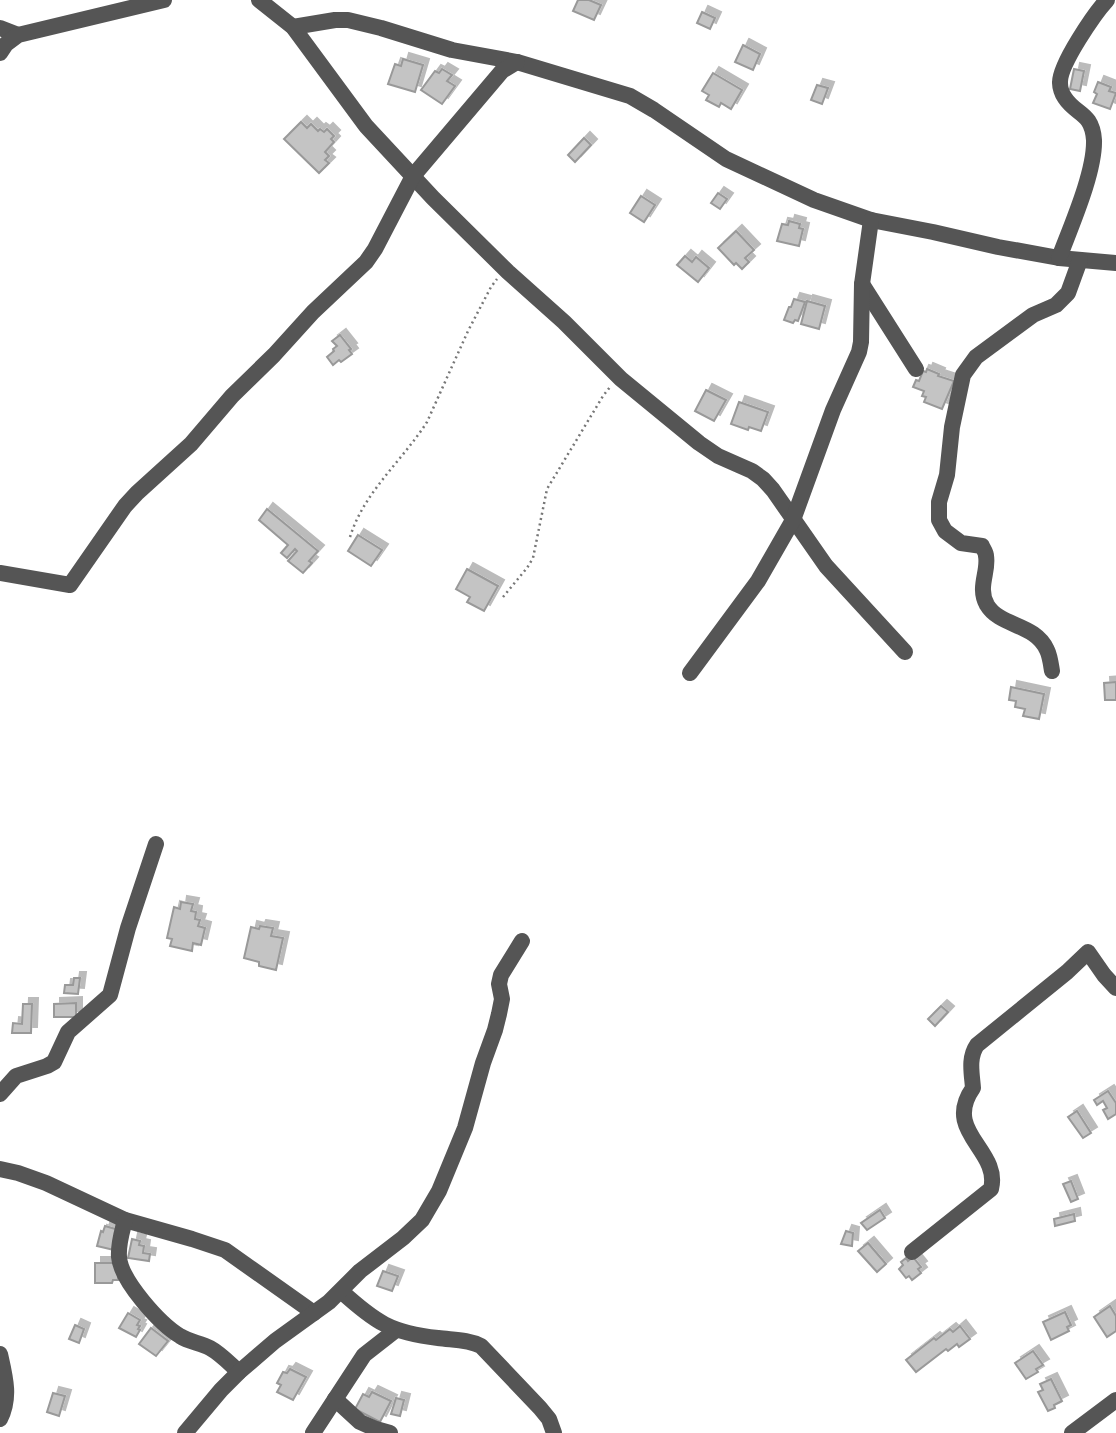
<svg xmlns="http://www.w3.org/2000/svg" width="1116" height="1433" font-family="'Exo 2',sans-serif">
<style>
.building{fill:#c4c4c4;stroke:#999;stroke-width:2;filter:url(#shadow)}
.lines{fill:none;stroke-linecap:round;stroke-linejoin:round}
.path{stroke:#777;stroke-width:2.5;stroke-dasharray:2 3.5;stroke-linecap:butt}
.minor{stroke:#555;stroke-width:16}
</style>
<defs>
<filter id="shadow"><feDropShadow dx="6" dy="-6" stdDeviation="0" flood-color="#0004"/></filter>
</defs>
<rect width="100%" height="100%" fill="#fff"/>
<g class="building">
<path d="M578,0H589L601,5L594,20L573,11Z"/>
<path d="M702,12L715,18L710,29L697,23Z"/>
<path d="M743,45L760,54L753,70L735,62Z"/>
<path d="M403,59L423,65L415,92L388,84L395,64L401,66Z"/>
<path d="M442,69L452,75L447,81L455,86L442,104L421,90L435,71L439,73Z"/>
<path d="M1074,69L1084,71L1080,91L1070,89Z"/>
<path d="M713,73L742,90L731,109L721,103L719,107L706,100L709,95L702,91Z"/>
<path d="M1098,82L1111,87L1109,91L1116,93L1110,109L1093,103L1097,94L1094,92Z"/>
<path d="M817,85L828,88L822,104L811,100Z"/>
<path d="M301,122L307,128L311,124L318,131L320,129L324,132L327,129L334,136L331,139L334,142L325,152L329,156L325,160L329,163L319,173L284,139Z"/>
<path d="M584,138L591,145L575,162L568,155Z"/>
<path d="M718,193L727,199L720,209L711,203Z"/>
<path d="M641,196L655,205L644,222L630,213Z"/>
<path d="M789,221L800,224L799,228L803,229L799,246L777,241L782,224L788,225Z"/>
<path d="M736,231L754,250L745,258L749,262L742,269L736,263L734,265L718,248Z"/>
<path d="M685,256L692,262L696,257L709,268L698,282L677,265Z"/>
<path d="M794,299L805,302L798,321L795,320L793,323L784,320L789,307H791Z"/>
<path d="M807,301L825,306L819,329L801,324Z"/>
<path d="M340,335L351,349L349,350L352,354L341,362L339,360L333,365L327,357L334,351L333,349L337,346L332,341Z"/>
<path d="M927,369L939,374L938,376L954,381L942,409L924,402L926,397L922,396L924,391L913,387L916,380L919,381L923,371L926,372Z"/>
<path d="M706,390L726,400L714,421L695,411Z"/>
<path d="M739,402L768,412L761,431L749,427L748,430L731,424Z"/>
<path d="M267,509L318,551L309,561L312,563L303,573L288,561L297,551L295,549L287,558L281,553L288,545L259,520Z"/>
<path d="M358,535L382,550L371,566L348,551Z"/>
<path d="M467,569L498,586L484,611L467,602L470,597L456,589Z"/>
<path d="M1116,682V700H1105L1104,683Z"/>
<path d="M1011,687L1044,694L1039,719L1023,716L1025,709L1015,707L1016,701L1009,700Z"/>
<path d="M181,902L193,904L191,911L196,912L195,919L200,920L198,926L205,928L201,945L193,943L192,951L170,946L172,939L167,938L174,907L180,909Z"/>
<path d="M260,926L273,928L271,936L283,938L276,970L259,966V962L244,958L251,927L259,929Z"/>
<path d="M74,978H80L78,994L64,993L65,985H73Z"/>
<path d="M76,1003V1017H54V1004Z"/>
<path d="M23,1004H32L31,1033H12L13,1023L22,1024Z"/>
<path d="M941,1006L948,1012L935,1026L928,1019Z"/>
<path d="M1108,1091L1116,1103V1114L1108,1119L1103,1110L1107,1108L1103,1101L1097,1105L1094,1100Z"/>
<path d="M1077,1111L1091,1133L1083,1138L1068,1117Z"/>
<path d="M1071,1181L1078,1199L1071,1202L1063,1184Z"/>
<path d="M880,1210L885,1218L867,1230L861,1223Z"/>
<path d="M1074,1214L1075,1221L1055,1226L1054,1219Z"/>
<path d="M105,1226L119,1230L114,1250L97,1246L101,1231L103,1232Z"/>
<path d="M846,1231L853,1233L852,1246L841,1244Z"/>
<path d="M132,1239L140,1241L139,1245L144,1246L143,1253L150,1254L149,1261L128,1258Z"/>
<path d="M868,1243L886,1264L877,1272L858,1251Z"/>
<path d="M913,1257L921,1267L918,1269L921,1273L912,1280L909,1276L906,1278L899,1269L903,1265L901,1262L906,1258L908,1261Z"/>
<path d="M95,1263H115L118,1267V1280H113L112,1283H95Z"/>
<path d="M383,1271L398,1276L392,1291L377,1286Z"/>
<path d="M1110,1306L1116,1316V1331L1107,1337L1094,1317Z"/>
<path d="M1065,1312L1071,1325L1067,1327L1069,1331L1051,1340L1043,1322Z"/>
<path d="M128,1313L140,1320L137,1325L140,1326L138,1329L140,1330L136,1337L119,1328Z"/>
<path d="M75,1325L84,1329L79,1343L69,1339Z"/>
<path d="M960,1326L970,1339L959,1347L957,1344L948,1351L946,1349L916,1372L906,1360L934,1338L936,1340L950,1329L953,1332Z"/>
<path d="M151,1328L168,1341L156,1356L139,1344Z"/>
<path d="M1033,1351L1043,1365L1036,1369L1038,1372L1026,1379L1015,1363Z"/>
<path d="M290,1369L306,1377L293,1400L277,1392L281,1385L277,1383L283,1372L287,1373Z"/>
<path d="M1051,1379L1062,1401L1054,1405L1055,1408L1048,1411L1038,1392L1043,1390L1040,1384Z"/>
<path d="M372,1392L391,1401L380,1422L355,1409L363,1394L369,1397Z"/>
<path d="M53,1393L65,1396L59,1416L47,1412Z"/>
<path d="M396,1398L404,1400L400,1416L391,1414Z"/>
</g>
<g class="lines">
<g class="path">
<path d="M350,537C364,492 402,461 427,422L468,331L491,287L497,279"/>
<path d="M503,597L527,568L533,558L547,489L603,396L610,387"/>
</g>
<g class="minor">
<path d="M259,0L293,27L366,126L433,198L508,272L564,322L621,379L699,443L718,456L752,471L763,479L773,490L826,566L905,652"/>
<path d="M293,27L335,20H348L381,28L452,50L517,62L630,96L654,110L726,159L814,200L871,220L933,232L998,247L1059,258L1116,263"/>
<path d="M0,28L18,35"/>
<path d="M0,53L6,44L18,35L164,0"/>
<path d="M1059,258C1071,226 1095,172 1094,140C1092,112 1076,115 1065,98C1062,94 1060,87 1060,83C1059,65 1095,13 1107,0"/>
<path d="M862,284L916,369"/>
<path d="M0,573L70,585L125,506L137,493L191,444L232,396L274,355L313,312L366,262L375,249L413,176L502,71L517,62"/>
<path d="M1052,671C1051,665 1050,656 1047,650C1035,623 1000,627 987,605C977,587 989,572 986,556C986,552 983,549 982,546L961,543L945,531L939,520V502L947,475L952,427L963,375L976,357L1033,315L1056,305L1068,293L1080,260"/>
<path d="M690,673L758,581L793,520L833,410L859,352L861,342L862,284L871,220"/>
<path d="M0,1094L16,1076L47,1066L54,1062L68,1032L110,995L128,928L156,844"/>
<path d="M0,1169L18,1173L46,1183L125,1220L192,1239L225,1250L314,1313"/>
<path d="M125,1220C122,1232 118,1244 119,1257C121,1281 160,1324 180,1336C189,1342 201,1343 210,1348C221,1354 230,1364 239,1372"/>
<path d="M912,1252L991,1189C1001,1150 942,1132 973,1088C972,1074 968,1058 977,1045L1067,972L1088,952L1104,975L1116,988"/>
<path d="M341,1291C375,1322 391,1333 438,1338C452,1340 468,1339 481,1346L540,1408L549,1419L554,1433"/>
<path d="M0,1354C5,1376 11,1398 0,1419"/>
<path d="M335,1399L360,1422L376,1429L390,1433"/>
<path d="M185,1433L221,1390L239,1372L275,1341L329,1302L360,1271L403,1238L422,1220L439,1191L465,1128L483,1063L495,1030L499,1014L502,999L499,984L501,975L522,941"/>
<path d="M313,1433L364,1355L396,1330"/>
<path d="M1072,1433L1116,1400"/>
</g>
</g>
</svg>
